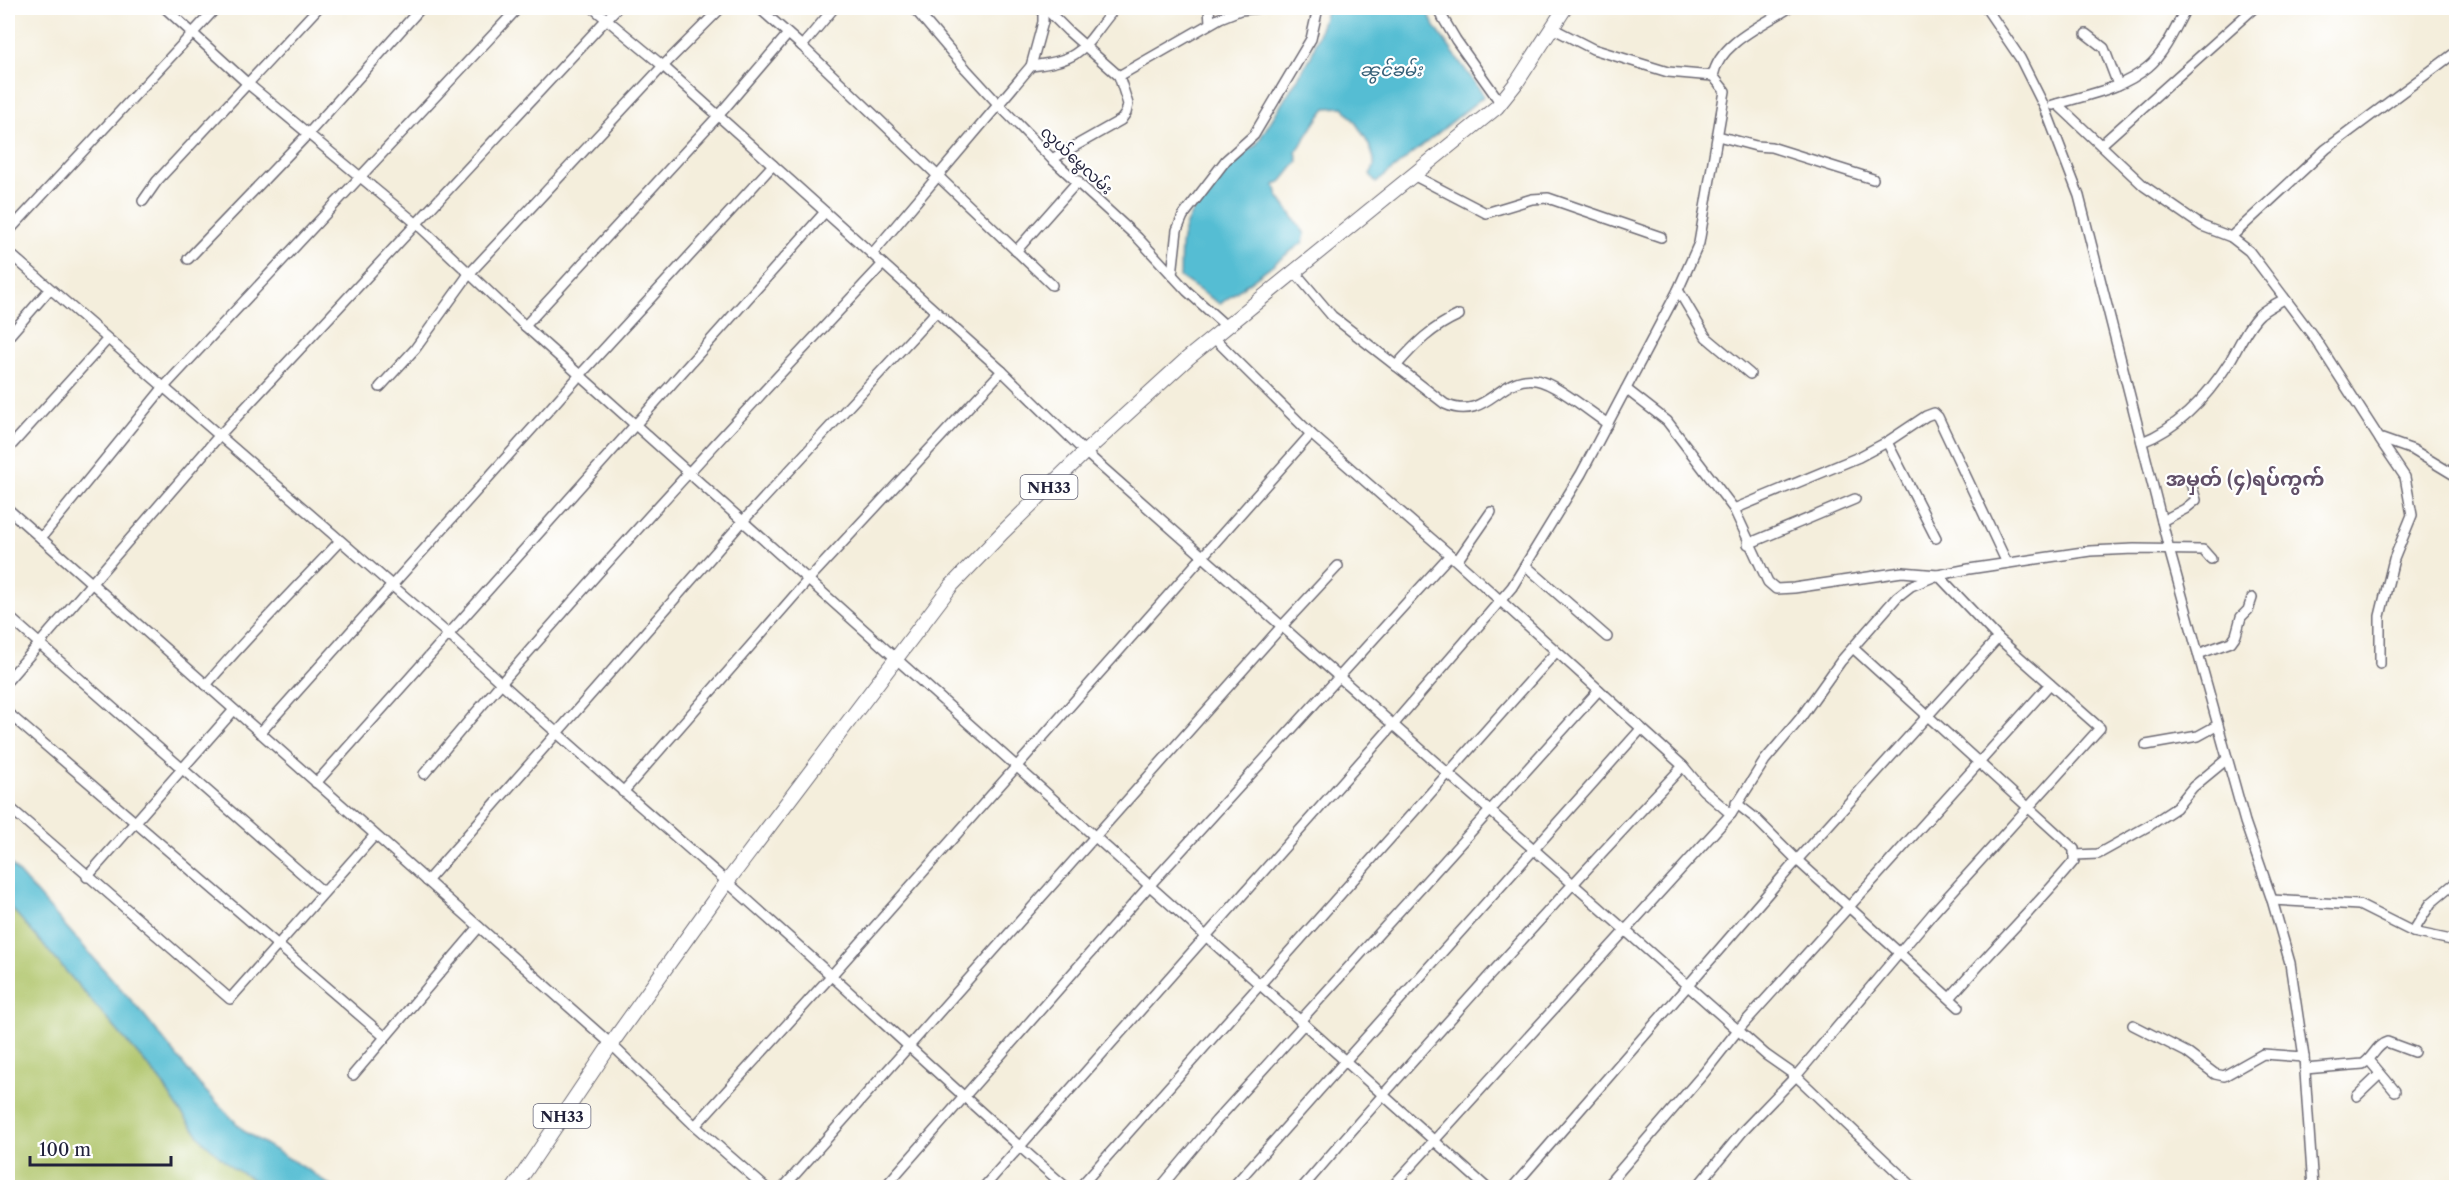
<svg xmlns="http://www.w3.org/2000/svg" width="2464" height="1195" font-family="'Libre Caslon Text','Noto Sans Myanmar',serif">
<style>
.green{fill:#afc469;stroke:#687352;stroke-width:1.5}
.water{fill:#55bdd3;stroke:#3c7087;stroke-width:1.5}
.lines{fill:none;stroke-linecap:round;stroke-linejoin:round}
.minor-casing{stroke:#6c6973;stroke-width:12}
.highway-casing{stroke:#6c6973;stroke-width:16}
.minor{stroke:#fff;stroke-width:9}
.highway{stroke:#fff;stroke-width:14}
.labels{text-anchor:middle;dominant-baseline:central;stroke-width:4.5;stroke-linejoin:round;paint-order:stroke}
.shield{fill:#fff;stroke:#646476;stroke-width:1.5}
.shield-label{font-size:15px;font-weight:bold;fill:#22223b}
.street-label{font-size:16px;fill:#22223b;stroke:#fff}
.water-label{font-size:18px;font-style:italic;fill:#366078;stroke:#fff}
.quarter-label{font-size:20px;font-weight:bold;fill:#615068;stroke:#fff}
</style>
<rect width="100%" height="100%" fill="#fff"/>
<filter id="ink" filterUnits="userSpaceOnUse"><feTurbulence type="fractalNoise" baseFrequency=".0167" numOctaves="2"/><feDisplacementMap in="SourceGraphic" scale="12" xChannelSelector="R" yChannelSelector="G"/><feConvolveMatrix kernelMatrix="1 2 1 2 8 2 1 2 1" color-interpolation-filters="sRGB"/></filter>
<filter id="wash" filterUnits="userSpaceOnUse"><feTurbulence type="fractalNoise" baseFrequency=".008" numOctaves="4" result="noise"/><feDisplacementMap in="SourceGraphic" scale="24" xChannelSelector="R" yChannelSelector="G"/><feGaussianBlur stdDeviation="1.35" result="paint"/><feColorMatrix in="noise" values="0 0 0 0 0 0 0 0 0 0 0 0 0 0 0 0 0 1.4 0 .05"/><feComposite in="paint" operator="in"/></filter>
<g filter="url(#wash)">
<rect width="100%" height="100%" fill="#f4eedc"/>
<path class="green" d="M8,904L160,1080L180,1111L205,1143L266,1187H8Z"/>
<g class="water">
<path d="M1327,8H1427L1433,24L1484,96L1376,183L1370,174C1371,172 1374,169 1374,166C1377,151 1353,118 1343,107L1326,108C1314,122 1307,137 1296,152L1298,161L1282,181L1275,185L1278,196L1305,234L1303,242L1220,304L1180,277C1181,263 1179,244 1184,230C1193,202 1231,160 1256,145L1311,57Z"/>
<path d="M8,861L144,1015L199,1084L245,1132L313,1173L332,1187H266L233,1168L205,1143L180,1111L160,1080L8,904Z"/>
</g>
</g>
<g filter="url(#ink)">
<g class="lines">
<defs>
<g id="minor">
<path d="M165,8L247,83L417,224L525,326L1487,1188"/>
<path d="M593,8L663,66L1002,371L1085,452L1766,1055L1796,1076L1914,1188"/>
<path d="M759,8L802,46L1052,285"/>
<path d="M914,8L966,69L999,105L1052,159L1138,238L1187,291L1226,326"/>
<path d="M1045,8L1068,31L1119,76L1128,104L1126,113L1121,120L1052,159"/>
<path d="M1209,8L1210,23"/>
<path d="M1437,8L1456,40L1500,102"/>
<path d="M1986,8L2020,58L2045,108L2079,196L2169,549L2245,822L2272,900L2290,963L2304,1057L2313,1188"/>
<path d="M1552,28L1593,49L1668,72L1713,76"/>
<path d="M2086,34L2104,48L2118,85"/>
<path d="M802,46L834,8"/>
<path d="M1031,66C1086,60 1083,46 1115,8"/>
<path d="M1119,76L1220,18L1240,10L1259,8"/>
<path d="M2057,104L2144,186L2202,226L2231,237L2249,251L2316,340L2379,438L2413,450L2456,476"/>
<path d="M2053,105C2085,95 2121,90 2148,67C2165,53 2176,27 2186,8"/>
<path d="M1718,136L1756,146L1771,147L1873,179"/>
<path d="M2101,145L2254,8"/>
<path d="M1413,175L1486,213L1532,199L1548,198L1661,237"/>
<path d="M143,201L157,181L318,8"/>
<path d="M8,232L216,8"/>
<path d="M2231,237L2326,149L2456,52"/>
<path d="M1016,251L1078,181"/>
<path d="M8,252L448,634C538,719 633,799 726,881C841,982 951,1088 1067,1188"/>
<path d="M872,254L1031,66L1043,22V8"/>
<path d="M188,259L308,134L421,8"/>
<path d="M1294,271L1332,316L1445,404C1486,423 1500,374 1536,380C1555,383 1590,412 1608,424"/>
<path d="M1172,275L1177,230L1183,216L1226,160L1254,135L1311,39L1318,8"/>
<path d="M1678,290L1706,337L1750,374"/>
<path d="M525,326L718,116L788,34"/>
<path d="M8,337L49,290"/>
<path d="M1213,337L1311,434L1450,555L1683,766L1703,790L1731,814"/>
<path d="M1396,366C1415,344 1432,327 1459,315"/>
<path d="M380,387L415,349L469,274L663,66L721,8"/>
<path d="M1626,389L1667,421L1734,509L1768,582L1776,589L1794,588L1902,572L1938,575L1998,638L2100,728L1933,913L1796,1076L1743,1131L1696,1188"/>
<path d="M2380,440L2405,477L2412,515L2394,559L2380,616V664"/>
<path d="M1887,442L1936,538"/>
<path d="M2142,442C2179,428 2209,394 2230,361C2239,346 2247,326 2260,314C2267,308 2276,304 2284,299"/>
<path d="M8,449L107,340"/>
<path d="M8,509L611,1044L695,1126L766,1188"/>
<path d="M1734,509L1859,457L1887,442L1926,416L1934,413L1938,417L2007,563"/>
<path d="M2162,521L2185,509L2196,500L2190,480"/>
<path d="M41,538L163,388L518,8"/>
<path d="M1748,544L1855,499"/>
<path d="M1457,561L1491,512"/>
<path d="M1526,566L1607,637"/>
<path d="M8,616L323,892"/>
<path d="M1853,648L2074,849V861C2035,908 1990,951 1950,998"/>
<path d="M2198,654L2231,642L2236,635L2241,617L2248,610L2252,598"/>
<path d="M8,680L219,436L617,8"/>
<path d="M206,685C249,635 295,589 340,541"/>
<path d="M8,713L385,1037"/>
<path d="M260,733L580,375L773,165"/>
<path d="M2146,745L2198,736L2218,725"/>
<path d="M424,774C571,598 726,431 883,264"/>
<path d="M316,783L825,212"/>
<path d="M623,792L808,580L1002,371"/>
<path d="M1736,803L1755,818L1797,860L1959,1007"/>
<path d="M8,806L230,999L375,835"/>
<path d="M2075,855L2098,854L2150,825L2176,808L2193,787L2227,759"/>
<path d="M87,877L234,710"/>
<path d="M427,881L743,521L936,312"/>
<path d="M2272,900L2359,905L2413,932L2456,941"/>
<path d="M2413,932L2431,903L2455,883"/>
<path d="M1300,1021L1599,690"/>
<path d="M2133,1025L2186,1052L2215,1074L2224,1076L2263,1054L2304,1057"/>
<path d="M2369,1060L2395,1091"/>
<path d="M2305,1069L2363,1064C2373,1058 2376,1045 2387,1042L2414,1052"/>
<path d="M353,1075L479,927"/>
<path d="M2357,1096L2380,1074"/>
<path d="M695,1126L831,976L1311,434"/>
<path d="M783,1188L1282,626L1338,566"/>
<path d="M884,1188L1149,886L1450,555"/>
<path d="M983,1188L1393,725L1512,587L1581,474L1678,290L1699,243L1725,91L1713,76C1719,43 1763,25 1789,8"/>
<path d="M1079,1188L1556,652"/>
<path d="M1160,1188L1216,1121L1304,1024"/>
<path d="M1232,1188L1641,729"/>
<path d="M1302,1188C1426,1044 1553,904 1683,766"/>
<path d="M1391,1188L1731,814L1765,760L1799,720L1841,661L1897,597L1911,586L1938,575L1969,569L2090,551L2134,549L2203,550L2211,559"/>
<path d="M1512,1188L1797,860L1998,638"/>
<path d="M1605,1188L1704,1073L1738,1030L2050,684"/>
</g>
<path id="highway" d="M514,1188L611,1044L727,882L951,586L1003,532L1085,452L1188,358L1497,107L1517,82L1565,8"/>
</defs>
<use href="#minor" class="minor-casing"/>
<use href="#highway" class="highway-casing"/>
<use href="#minor" class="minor"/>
<use href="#highway" class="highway"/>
</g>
</g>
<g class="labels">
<g class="shield">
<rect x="1020.5" y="475" width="57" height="24" rx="4.5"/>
<rect x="533.5" y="1104" width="57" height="24" rx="4.5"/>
</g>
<g class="shield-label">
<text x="1049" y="487">NH33</text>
<text x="562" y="1116">NH33</text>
</g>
<g class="street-label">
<text transform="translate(1077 160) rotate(43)">လွယ်မွေလမ်း</text>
</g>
<g class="water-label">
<text x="1391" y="70">ၼွင်ၶမ်း</text>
</g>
<g class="quarter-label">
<text x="2245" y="479">အမှတ် (၄)ရပ်ကွက်</text>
</g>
</g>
<rect width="2464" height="1195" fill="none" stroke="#fff" stroke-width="30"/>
<path d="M30 1156v9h141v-9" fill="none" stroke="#22223b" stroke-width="3"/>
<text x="39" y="1156" font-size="18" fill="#22223b" stroke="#ffffff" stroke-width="4.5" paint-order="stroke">100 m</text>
</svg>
